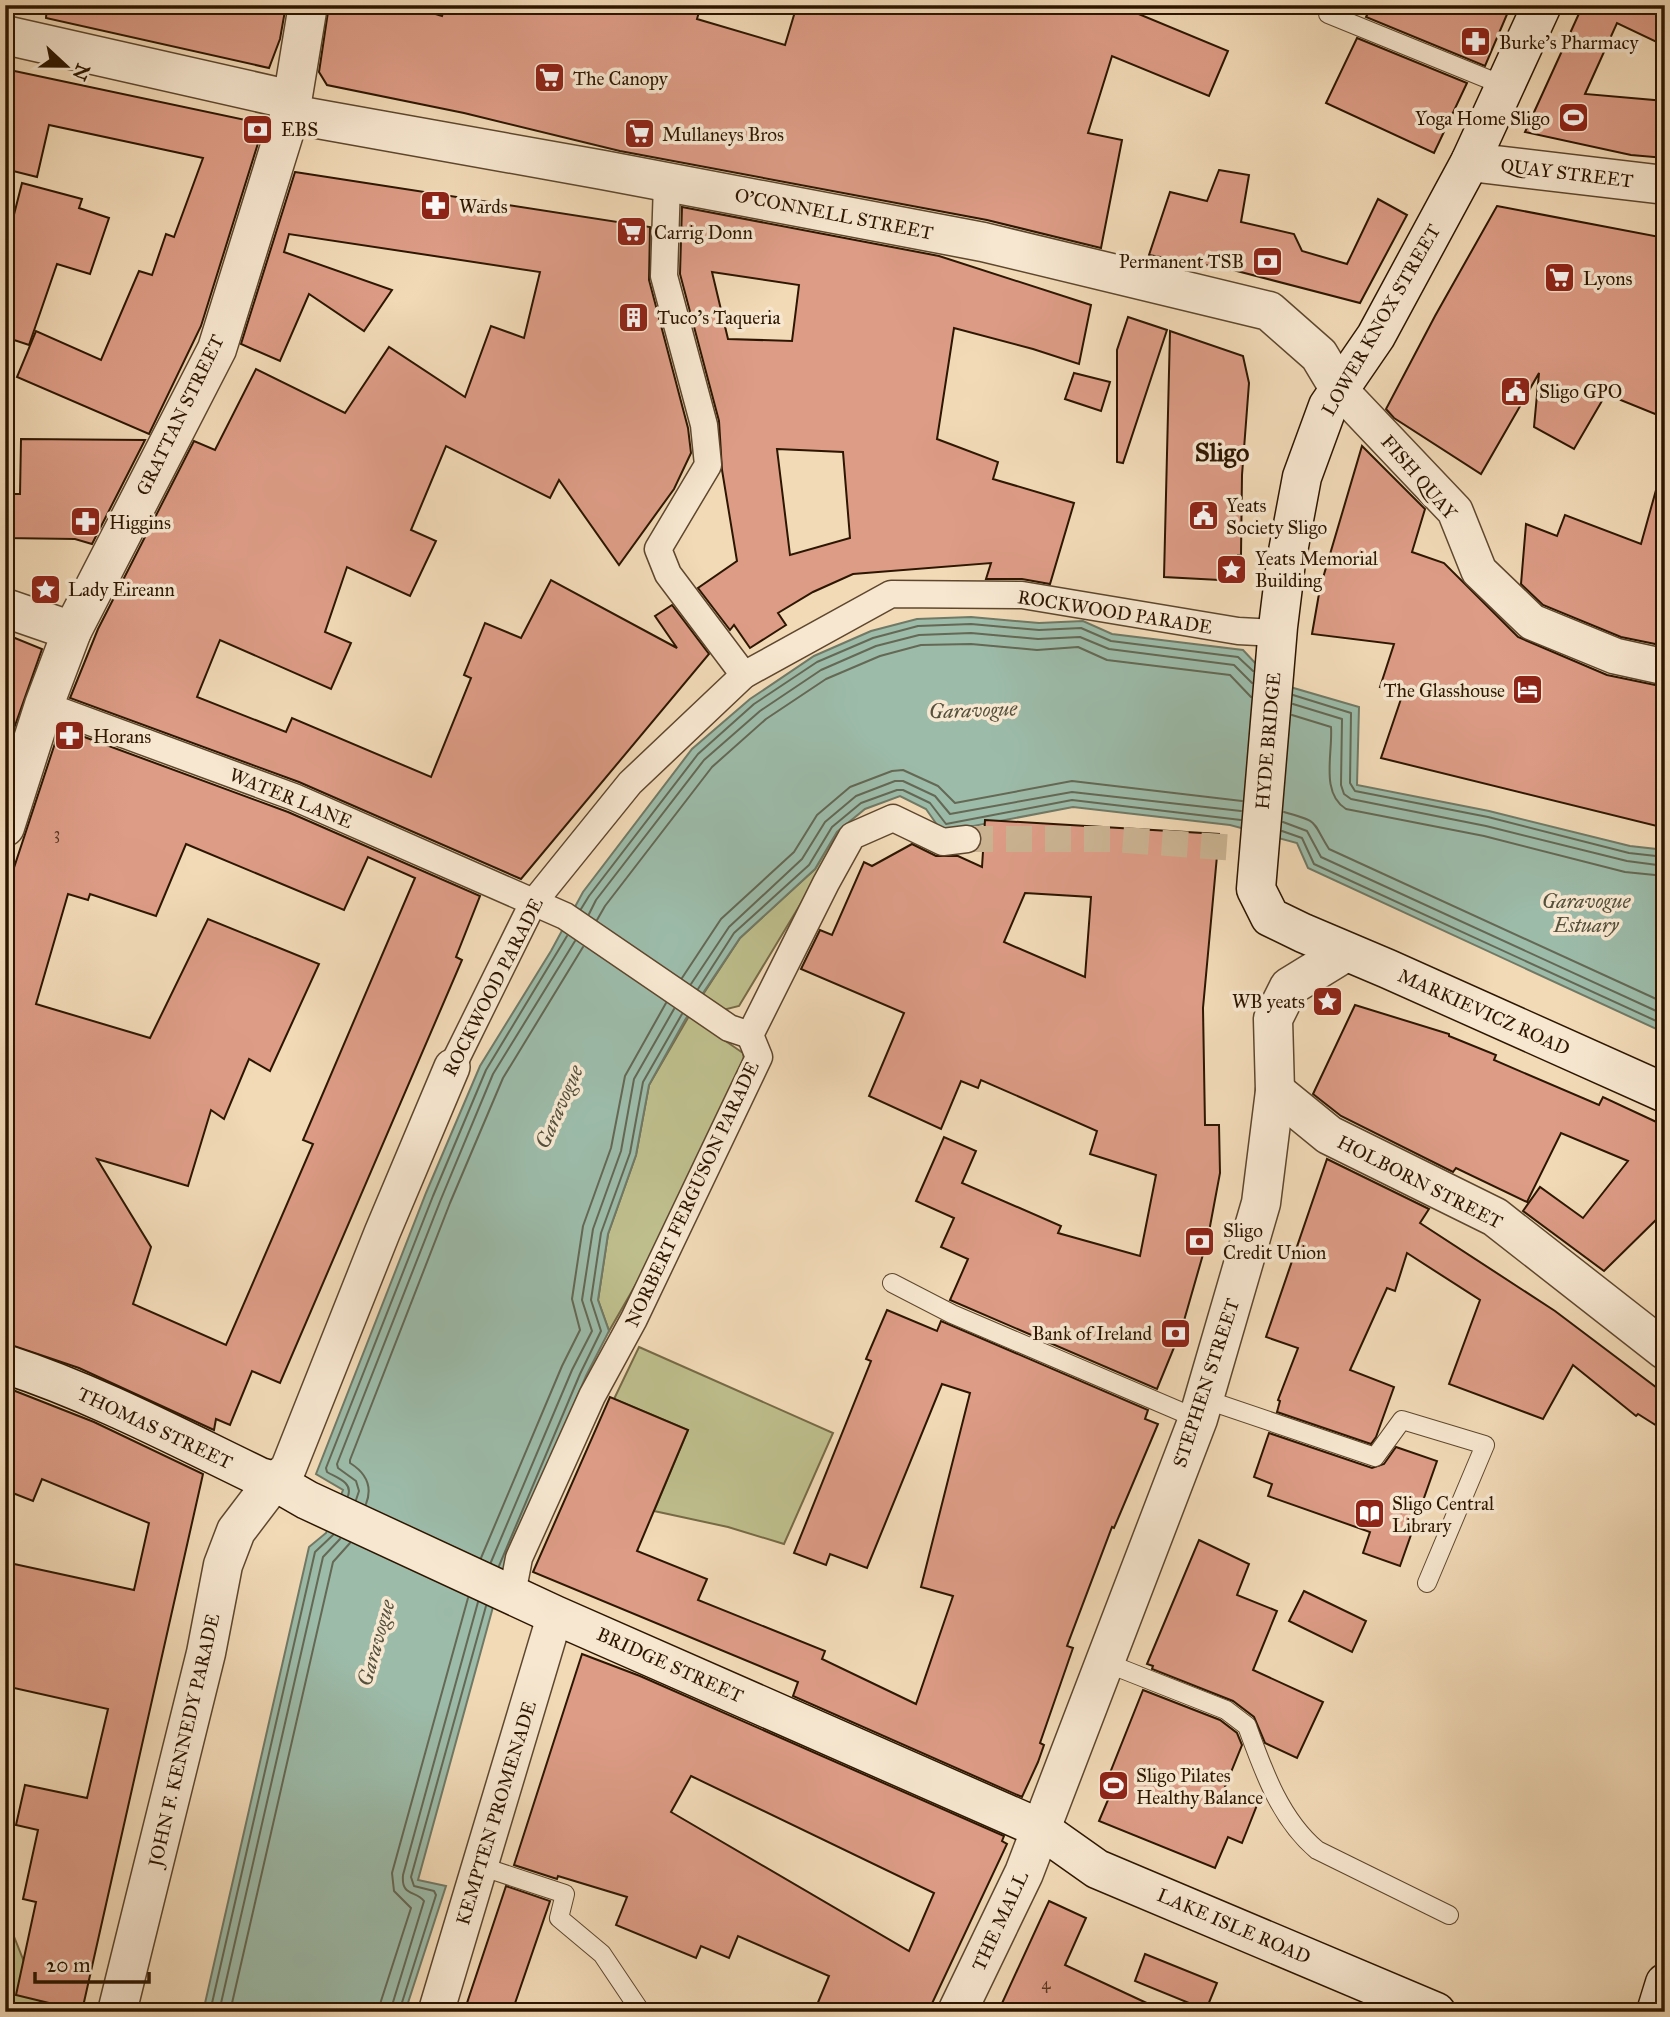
<svg xmlns="http://www.w3.org/2000/svg" width="1670" height="2017" font-family="'IM FELL Great Primer',serif">
<style>
.green{fill:#bebe8c;stroke:#766a46;stroke-width:2}
.water{fill:#9cbba9;stroke:#707965;stroke-width:2}
.lines{fill:none;stroke-linecap:round;stroke-linejoin:round}
.shore{stroke:#646854;stroke-width:2}
.building{fill:#dd9c86;stroke:#2d1600;stroke-width:2;fill-rule:evenodd}
.pedestrian-tunnel{stroke:#cbb392;stroke-width:26;stroke-dasharray:26 13;stroke-linecap:butt}
.service-casing{stroke:#5e472e;stroke-width:20}
.pedestrian-casing{stroke:#5e472e;stroke-width:29}
.minor-casing{stroke:#5e472e;stroke-width:38}
.tertiary-casing{stroke:#5e472e;stroke-width:41}
.secondary-casing{stroke:#2d1600;stroke-width:41}
.service{stroke:#f7e7d0;stroke-width:18}
.pedestrian{stroke:#f7e7d0;stroke-width:26}
.minor{stroke:#f7e7d0;stroke-width:35}
.tertiary{stroke:#f7e7d0;stroke-width:38}
.secondary{stroke:#f7e7d0;stroke-width:38}
.labels{text-anchor:middle;dominant-baseline:central;stroke-width:7;stroke-linejoin:round;paint-order:stroke}
.number-label{font-size:16px;fill:#593822}
.poi-label{font-size:19px;fill:#2d1600;stroke:#f7e7d0;text-anchor:start}
.street-label{font-size:19px;fill:#2d1600;stroke:#f7e7d0}
.water-label{font-size:21px;font-style:italic;fill:#54503b;stroke:#f7e7d0}
.district-label{font-size:26px;font-weight:bold;fill:#2d1600;stroke:#f7e7d0}
</style>
<rect width="100%" height="100%" fill="#f2dab7"/>
<filter id="stains"><feTurbulence type="fractalNoise" baseFrequency=".00286" numOctaves="4"/><feColorMatrix values="0 0 0 0 .2 0 0 0 0 .09 0 0 0 0 .02 0 0 0 .5 -.17"/></filter>
<radialGradient id="worn" r=".72"><stop offset=".6" stop-color="#630" stop-opacity="0"/><stop offset="1" stop-color="#630" stop-opacity=".3"/></radialGradient>
<g class="green">
<path d="M837,832L821,870L739,1006L723,1010L700,999L740,938L815,869Z"/>
<path d="M689,1016L743,1053L745,1066L654,1253L609,1331L598,1300L608,1234L636,1155L649,1085Z"/>
<path d="M639,1347L833,1433L784,1544L728,1527L654,1511L688,1430L614,1399Z"/>
<path d="M5,1914L44,2012H5Z"/>
</g>
<path class="water" d="M971,617L1039,623L1083,621L1112,634L1243,650L1273,682L1359,707L1357,785L1489,811L1630,846L1665,850V1033L1308,868L1297,843L1230,825L1073,807L942,832L926,809L900,796L865,809L837,832L815,869L740,938L685,1020L649,1085L636,1155L608,1234L598,1300L609,1331L586,1376L505,1568L493,1607L418,1880L446,1886L405,2012H203L309,1547L326,1533L343,1490L316,1474L426,1193L480,1066L551,951L583,892L692,749L750,699L814,656L871,631L917,619Z"/>
<g class="lines">
<g class="shore">
<path d="M1293,695L1351,713L1350,783L1355,791L1488,817L1629,853L1665,857"/>
<path d="M1293,704L1342,719L1341,785L1344,794L1351,799L1486,826L1627,861L1665,866"/>
<path d="M1292,715L1331,727C1333,753 1320,793 1346,809L1484,836L1625,872L1665,876"/>
<path d="M1284,812C1320,822 1311,820 1329,849L1665,1003"/>
<path d="M1283,822L1307,831L1321,857L1665,1015"/>
<path d="M1282,831L1302,838L1314,864L1665,1025"/>
<path d="M581,909L589,896L698,754L754,704L817,662L873,638L918,626L971,624L1039,630L1081,628L1111,641L1238,657L1253,671"/>
<path d="M589,914L596,900L704,760L760,711L821,670L876,646L919,635L971,633L1038,639L1080,637L1109,649L1234,665L1252,683"/>
<path d="M597,920L605,906L712,767L766,719L826,679L880,656L921,645L971,644L1037,650L1078,647L1107,660L1230,675L1251,697"/>
<path d="M682,978L721,919L794,852L817,815L850,787L892,771L903,770L938,786L955,803L1072,781L1242,801"/>
<path d="M691,984L729,927L802,859L825,822L856,796L895,781H903L935,796L950,814L1072,792L1241,811"/>
<path d="M698,989L734,933L809,865L832,827L861,803L897,790H903L930,803L946,824L1072,800L1241,820"/>
<path d="M348,1496C353,1482 337,1478 327,1472L326,1468L433,1196L486,1070L567,936"/>
<path d="M356,1500L359,1491L356,1481L338,1468L337,1464L441,1199L493,1074L575,941"/>
<path d="M366,1504C373,1486 366,1473 350,1463V1460L450,1203L503,1078L583,947"/>
<path d="M481,1558L562,1366L580,1330L572,1299L583,1226L611,1148L625,1076L666,1003"/>
<path d="M491,1562L572,1370L592,1331L582,1300L593,1229L621,1151L634,1079L674,1009"/>
<path d="M499,1566L580,1374L601,1331L591,1300L601,1233L630,1153L643,1082L682,1014"/>
<path d="M210,2012L315,1552L333,1535"/>
<path d="M219,2012L323,1557L340,1539"/>
<path d="M230,2012L333,1562L350,1543"/>
<path d="M379,2012L381,2001L411,1908L394,1891L392,1873L468,1598"/>
<path d="M390,2012L424,1901C416,1890 401,1897 403,1875L478,1602"/>
<path d="M399,2012L436,1895L434,1891L414,1886L411,1877L486,1606"/>
</g>
</g>
<g class="building">
<path d="M47,5H286L280,39L269,68L46,18Z"/>
<path d="M329,5H406L442,16L446,5H701L697,19L785,45L797,5H1117L1228,51L1209,96L1112,56L1088,133L1122,140L1101,248L987,220L620,151L464,113L327,85L319,72Z"/>
<path d="M1372,5H1511L1485,66L1366,17Z"/>
<path d="M1577,5H1665V46L1617,23L1585,94L1665,101V158L1631,155L1525,132L1582,7Z"/>
<path d="M1357,38L1467,83L1434,153L1326,103Z"/>
<path d="M5,69L264,124L201,326L149,434L17,377L36,331L101,360L139,271L152,275L166,234L174,237L203,158L49,125L37,177L5,169Z"/>
<path d="M1219,170L1249,175L1241,222L1294,234L1302,251L1347,264L1378,199L1407,215L1360,303L1233,270L1149,255L1170,192L1207,201Z"/>
<path d="M295,172L650,227L649,280L688,428L691,453L674,489L619,565L559,480L550,498L446,446L411,530L436,541L410,596L347,567L325,632L351,643L331,689L220,640L197,697L286,732L292,718L431,777L471,678L464,675L485,623L521,638L551,580L677,648L655,616L672,605L709,654L521,879L299,782L70,698L98,629L194,441L215,450L256,369L345,413L389,347L465,397L491,326L524,338L540,272L289,234L284,252L392,290L364,331L309,294L280,361L241,344Z"/>
<path d="M22,183L82,199L79,208L109,218L90,274L57,264L29,345L5,337V250Z"/>
<path d="M1497,206L1665,238V418L1606,394L1574,449L1534,427L1539,373L1481,474L1394,418L1386,409L1435,316Z"/>
<path d="M682,207L939,256L1091,305L1079,364L1033,349L954,328L937,439L998,462L993,479L1074,503L1050,584L1022,579H986L991,563L853,574L813,592L778,613L786,625L750,648L734,625L730,630L698,588L737,561L722,470L719,421L680,274ZM712,272L799,285L792,341L728,339ZM777,449L843,452L850,538L790,555Z"/>
<path d="M1128,317L1167,330L1123,463L1117,462V350Z"/>
<path d="M1170,331L1243,356L1249,383L1242,475L1241,555H1238V581L1164,577Z"/>
<path d="M1074,373L1110,382L1101,411L1065,399Z"/>
<path d="M21,439L145,440L92,544L75,539L5,538V494H20Z"/>
<path d="M1362,446L1425,509L1412,552L1444,563L1518,637L1607,675L1665,687V828L1381,758L1403,693L1380,687L1394,644L1312,634L1320,588Z"/>
<path d="M1656,490L1665,491V646L1621,637L1543,605L1521,584L1526,524L1557,536L1565,515L1641,544Z"/>
<path d="M5,634L42,649L5,754Z"/>
<path d="M60,728L288,812L480,896L456,957L462,960L280,1383L252,1371L230,1425L216,1419L214,1430L79,1368L5,1343V895ZM186,844L344,910L368,857L415,878L303,1140L313,1144L226,1345L133,1304L151,1247L97,1159L188,1186L211,1110L224,1119L249,1059L270,1071L319,964L208,919L150,1038L36,1004L68,894L88,900L90,894L156,916Z"/>
<path d="M985,820L1219,834L1203,1008L1205,1125H1219L1220,1173L1208,1237L1177,1345H1175L1157,1389L950,1300L968,1259L941,1247L954,1218L916,1201L944,1137L976,1151L962,1183L1061,1226L1058,1233L1140,1256L1156,1175L1090,1154L1097,1131L981,1080L978,1088L961,1081L941,1129L869,1096L904,1013L801,969L820,930L832,935L864,862L872,866L912,844L936,856H958L982,867ZM1025,893L1091,897L1085,977L1004,942Z"/>
<path d="M1355,1005L1449,1034V1036L1496,1055L1494,1060L1599,1105L1603,1097L1665,1126V1211L1604,1271L1523,1211L1540,1187L1583,1218L1628,1161L1561,1133L1527,1202L1456,1168L1453,1172L1341,1116L1313,1094Z"/>
<path d="M1327,1159L1429,1209L1420,1223L1555,1311L1665,1394V1431L1638,1414L1636,1416L1573,1365L1543,1419L1449,1384L1480,1300L1407,1253L1395,1291L1387,1288L1350,1370L1394,1387L1376,1437L1371,1444L1277,1412L1280,1401L1278,1400L1298,1348L1266,1337Z"/>
<path d="M887,1310L937,1331L941,1321L1148,1410L1145,1419L1158,1424L1114,1528L1112,1527L1067,1646L1073,1648L1040,1743L1044,1745L1038,1762L1022,1797L793,1696L798,1682L533,1572L610,1397L688,1430L637,1551L707,1579L698,1600L825,1651L822,1659L916,1704L953,1596L921,1587L970,1393L942,1384L867,1568L830,1554L826,1565L794,1553L871,1361L866,1359Z"/>
<path d="M5,1387L94,1422L203,1474L82,2011L16,1995L36,1902L23,1899L38,1830L16,1825L25,1785L87,1798L108,1709L5,1686V1562L134,1590L149,1523L42,1479L33,1501L5,1490Z"/>
<path d="M1269,1433L1372,1468L1384,1464L1396,1447L1437,1461L1400,1566L1363,1553L1370,1532L1268,1496L1272,1484L1254,1477Z"/>
<path d="M1199,1540L1249,1564L1237,1595L1277,1611L1253,1670L1323,1702L1297,1758L1265,1743L1254,1717L1233,1701L1152,1669L1153,1666L1147,1664Z"/>
<path d="M1304,1591L1366,1621L1352,1652L1289,1621Z"/>
<path d="M582,1654L640,1676L1004,1836L1002,1841L1007,1844L928,2012H814L829,1976L738,1936L729,1958L701,1946L696,1958L616,1925L627,1897L558,1876L557,1879L514,1865ZM691,1776L934,1893L909,1951L671,1812Z"/>
<path d="M1143,1690L1220,1720L1237,1733L1242,1745L1223,1792L1257,1805L1242,1843L1228,1837L1215,1868L1099,1821L1116,1781L1108,1778Z"/>
<path d="M506,1886L550,1901L512,2012H464Z"/>
<path d="M1049,1901L1086,1918L1065,1965L1166,2012H998Z"/>
<path d="M1145,1954L1217,1983L1206,2010L1135,1981Z"/>
</g>
<g class="lines">
<path class="pedestrian-tunnel" d="M967,839H1111L1237,848"/>
<defs>
<g id="service">
<path d="M1328,14L1505,86"/>
<path d="M892,1283L952,1314L1198,1419"/>
<path d="M1204,1399L1375,1457L1402,1420L1485,1445L1427,1583"/>
<path d="M1104,1662L1226,1710L1247,1726C1263,1770 1280,1819 1317,1850L1449,1915"/>
<path d="M480,1866L565,1894L559,1918L602,1954L641,2012"/>
</g>
<g id="pedestrian">
<path d="M667,183L664,276L704,425L708,465L658,549L668,574L744,675"/>
<path d="M44,705L294,797L565,916L729,1028L750,1035"/>
<path d="M452,1067L533,903L630,783L744,675L891,594L1022,595L1238,631L1277,633"/>
<path d="M512,1594L519,1558L592,1396L634,1319L759,1057L750,1035L826,883L852,836L893,818L943,842L967,839"/>
</g>
<g id="minor">
<path d="M1340,390L1455,511L1479,571L1532,622L1615,656L1665,667"/>
<path d="M274,1481L288,1469L382,1233L452,1067"/>
<path d="M436,2012L555,1615"/>
</g>
<g id="tertiary">
<path d="M5,35L292,100"/>
<path d="M290,114L603,170L983,242L1269,311L1319,355L1340,390"/>
<path d="M1470,162L1665,185"/>
<path d="M5,608L72,631"/>
<path d="M5,827L44,705L72,631L217,349L290,114L308,5"/>
<path d="M1275,1091L1329,1135L1495,1217L1665,1350"/>
<path d="M117,2012L206,1653L223,1565L236,1531L274,1481"/>
<path d="M957,2012L1024,1873L1198,1419L1261,1203L1275,1091L1273,1019L1289,987L1346,952"/>
</g>
<g id="secondary">
<path d="M1542,5L1470,162L1376,336L1328,406L1302,477L1286,562L1278,627L1256,889L1270,917L1303,933L1388,969L1665,1093"/>
<path d="M5,1364C94,1393 177,1437 260,1477L274,1481L307,1500L555,1615L1039,1828L1097,1869L1436,2012"/>
<path d="M1656,2012L1665,1983"/>
</g>
</defs>
<use href="#service" class="service-casing"/>
<use href="#pedestrian" class="pedestrian-casing"/>
<use href="#minor" class="minor-casing"/>
<use href="#tertiary" class="tertiary-casing"/>
<use href="#secondary" class="secondary-casing"/>
<use href="#service" class="service"/>
<use href="#pedestrian" class="pedestrian"/>
<use href="#minor" class="minor"/>
<use href="#tertiary" class="tertiary"/>
<use href="#secondary" class="secondary"/>
</g>
<defs>
<symbol id="pharmacy-square" viewBox="-11 -11 22 22"><rect x="-9" y="-9" width="18" height="18" rx="4" fill="#8f2418" stroke="#f7e7d0"/><path d="M-2-6h4v4h4v4h-4v4h-4v-4h-4v-4h4Z" fill="#fff"/></symbol>
<symbol id="supermarket-square" viewBox="-11 -11 22 22"><rect x="-9" y="-9" width="18" height="18" rx="4" fill="#8f2418" stroke="#f7e7d0"/><path d="M-6-5.5h2.5l.6 2H6L4.5 2H-2.5L-4.4-4H-6ZM-1.5 3.2a1.3 1.3 0 1 0 .1 0ZM3 3.2a1.3 1.3 0 1 0 .1 0Z" fill="#fff"/></symbol>
<symbol id="stadium-square" viewBox="-11 -11 22 22"><rect x="-9" y="-9" width="18" height="18" rx="4" fill="#8f2418" stroke="#f7e7d0"/><path d="M0-5a6.5 5 0 1 0 0 10a6.5 5 0 1 0 0-10ZM-3.5-1.8h7v3.6h-7Z" fill="#fff"/></symbol>
<symbol id="bank-square" viewBox="-11 -11 22 22"><rect x="-9" y="-9" width="18" height="18" rx="4" fill="#8f2418" stroke="#f7e7d0"/><path d="M-6-4H6V4H-6ZM0-2.3a2.3 2.3 0 1 0 0 4.6a2.3 2.3 0 1 0 0-4.6Z" fill="#fff"/></symbol>
<symbol id="building-square" viewBox="-11 -11 22 22"><rect x="-9" y="-9" width="18" height="18" rx="4" fill="#8f2418" stroke="#f7e7d0"/><path d="M-4-6H4V6H1V3H-1V6H-4ZM-2.5-4.3h1.7v1.8h-1.7ZM.8-4.3h1.7v1.8H.8ZM-2.5-1h1.7V.8h-1.7ZM.8-1h1.7V.8H.8Z" fill="#fff"/></symbol>
<symbol id="civic-square" viewBox="-11 -11 22 22"><rect x="-9" y="-9" width="18" height="18" rx="4" fill="#8f2418" stroke="#f7e7d0"/><path d="M-.6-6.5H3V-4.5H.6V-3L4-1V1h2V6H-6V1h2V-1L-.6-3ZM-1.2 2.5V6h2.4V2.5Z" fill="#fff"/></symbol>
<symbol id="sight-square" viewBox="-11 -11 22 22"><rect x="-9" y="-9" width="18" height="18" rx="4" fill="#8f2418" stroke="#f7e7d0"/><path d="M0-6L1.8-2.2L6-1.7L2.9 1.2L3.7 5.4L0 3.3L-3.7 5.4L-2.9 1.2L-6-1.7L-1.8-2.2Z" fill="#fff"/></symbol>
<symbol id="hotel-square" viewBox="-11 -11 22 22"><rect x="-9" y="-9" width="18" height="18" rx="4" fill="#8f2418" stroke="#f7e7d0"/><path d="M-6-4.5h1.5V1H6V5H4.5V3h-9V5H-6ZM-4 0a1.8 1.8 0 1 1 3.6 0ZM.5 0V-2.5h3Q6-2.5 6 0Z" fill="#fff"/></symbol>
<symbol id="library-square" viewBox="-11 -11 22 22"><rect x="-9" y="-9" width="18" height="18" rx="4" fill="#8f2418" stroke="#f7e7d0"/><path d="M-6-4Q-3-5.5-.7-3.5V5Q-3 3-6 4ZM6-4Q3-5.5 .7-3.5V5Q3 3 6 4Z" fill="#fff"/></symbol>
</defs>
<g fill-rule="evenodd">
<use href="#pharmacy-square" x="1458" y="24" width="35" height="35"/>
<use href="#supermarket-square" x="532" y="60" width="35" height="35"/>
<use href="#stadium-square" x="1556" y="100" width="35" height="35"/>
<use href="#bank-square" x="240" y="112" width="35" height="35"/>
<use href="#supermarket-square" x="622" y="116" width="35" height="35"/>
<use href="#pharmacy-square" x="418" y="188" width="35" height="35"/>
<use href="#supermarket-square" x="614" y="214" width="35" height="35"/>
<use href="#bank-square" x="1250" y="244" width="35" height="35"/>
<use href="#supermarket-square" x="1542" y="260" width="35" height="35"/>
<use href="#building-square" x="616" y="300" width="35" height="35"/>
<use href="#civic-square" x="1498" y="374" width="35" height="35"/>
<use href="#civic-square" x="1186" y="498" width="35" height="35"/>
<use href="#pharmacy-square" x="68" y="504" width="35" height="35"/>
<use href="#sight-square" x="1214" y="552" width="35" height="35"/>
<use href="#sight-square" x="28" y="572" width="35" height="35"/>
<use href="#hotel-square" x="1510" y="672" width="35" height="35"/>
<use href="#pharmacy-square" x="52" y="718" width="35" height="35"/>
<use href="#sight-square" x="1310" y="984" width="35" height="35"/>
<use href="#bank-square" x="1182" y="1224" width="35" height="35"/>
<use href="#bank-square" x="1158" y="1316" width="35" height="35"/>
<use href="#library-square" x="1352" y="1496" width="35" height="35"/>
<use href="#stadium-square" x="1096" y="1768" width="35" height="35"/>
</g>
<g class="labels">
<g class="number-label">
<text x="57" y="833">3</text>
<text x="1046" y="1983">4</text>
</g>
<g class="poi-label">
<text x="1499" y="42">Burke's Pharmacy</text>
<text x="573" y="78">The Canopy</text>
<text x="1550" y="118" text-anchor="end">Yoga Home Sligo</text>
<text x="281" y="129">EBS</text>
<text x="662" y="134">Mullaneys Bros</text>
<text x="459" y="206">Wards</text>
<text x="654" y="232">Carrig Donn</text>
<text x="1244" y="261" text-anchor="end">Permanent TSB</text>
<text x="1583" y="278">Lyons</text>
<text x="657" y="317">Tuco's Taqueria</text>
<text x="1539" y="391">Sligo GPO</text>
<text x="1226" y="505">Yeats<tspan x="1226" dy="22">Society Sligo</tspan></text>
<text x="109" y="522">Higgins</text>
<text x="1255" y="558">Yeats Memorial<tspan x="1255" dy="22">Building</tspan></text>
<text x="68" y="589">Lady Eireann</text>
<text x="1505" y="690" text-anchor="end">The Glasshouse</text>
<text x="93" y="736">Horans</text>
<text x="1305" y="1001" text-anchor="end">WB yeats</text>
<text x="1223" y="1230">Sligo<tspan x="1223" dy="22">Credit Union</tspan></text>
<text x="1152" y="1333" text-anchor="end">Bank of Ireland</text>
<text x="1392" y="1503">Sligo Central<tspan x="1392" dy="22">Library</tspan></text>
<text x="1136" y="1775">Sligo Pilates<tspan x="1136" dy="22">Healthy Balance</tspan></text>
</g>
<g class="street-label">
<text transform="translate(1567 173) rotate(7)">QUAY STREET</text>
<text transform="translate(834 214) rotate(11)">O'CONNELL STREET</text>
<text transform="translate(1381 320) rotate(-60)">LOWER KNOX STREET</text>
<text transform="translate(180 415) rotate(-64)">GRATTAN STREET</text>
<text transform="translate(1419 477) rotate(49)">FISH QUAY</text>
<text transform="translate(1115 612) rotate(9)">ROCKWOOD PARADE</text>
<text transform="translate(1268 741) rotate(-85)">HYDE BRIDGE</text>
<text transform="translate(291 798) rotate(22)">WATER LANE</text>
<text transform="translate(493 987) rotate(-63)">ROCKWOOD PARADE</text>
<text transform="translate(1484 1012) rotate(24)">MARKIEVICZ ROAD</text>
<text transform="translate(1420 1182) rotate(27)">HOLBORN STREET</text>
<text transform="translate(692 1194) rotate(-65)">NORBERT FERGUSON PARADE</text>
<text transform="translate(1206 1383) rotate(-72)">STEPHEN STREET</text>
<text transform="translate(155 1428) rotate(25)">THOMAS STREET</text>
<text transform="translate(670 1665) rotate(24)">BRIDGE STREET</text>
<text transform="translate(184 1740) rotate(-77)">JOHN F. KENNEDY PARADE</text>
<text transform="translate(496 1813) rotate(-73)">KEMPTEN PROMENADE</text>
<text transform="translate(1000 1921) rotate(-65)">THE MALL</text>
<text transform="translate(1234 1926) rotate(23)">LAKE ISLE ROAD</text>
</g>
<g class="water-label">
<text transform="translate(973 710) rotate(-2)">Garavogue</text>
<text x="1586" y="901">Garavogue<tspan x="1586" dy="24">Estuary</tspan></text>
<text transform="translate(559 1107) rotate(-66)">Garavogue</text>
<text transform="translate(376 1643) rotate(-74)">Garavogue</text>
</g>
<g class="district-label">
<text x="1222" y="452">Sligo</text>
</g>
</g>
<rect width="1670" height="2017" fill="none" stroke="#f2dab7" stroke-width="28"/>
<rect x="7" y="7" width="1656" height="2003" fill="none" stroke="#2d1600" stroke-width="3.5"/>
<rect x="14" y="14" width="1642" height="1989" fill="none" stroke="#2d1600" stroke-width="2"/>
<g transform="translate(66 66) rotate(112)" stroke="#f7e7d0" stroke-width="5" paint-order="stroke">
<path d="M0-5L12 26L0 18L-12 26Z" fill="#2d1600"/>
<text y="-10" font-size="19" font-weight="bold" text-anchor="middle" fill="#2d1600">N</text>
</g>
<path d="M35 1972v10h114v-10" fill="none" stroke="#2d1600" stroke-width="3.5"/>
<text x="46" y="1972" font-size="21" fill="#2d1600" stroke="#f7e7d0" stroke-width="5" paint-order="stroke">20 m</text>
<rect width="100%" height="100%" filter="url(#stains)"/>
<rect width="100%" height="100%" fill="url(#worn)"/>
</svg>
